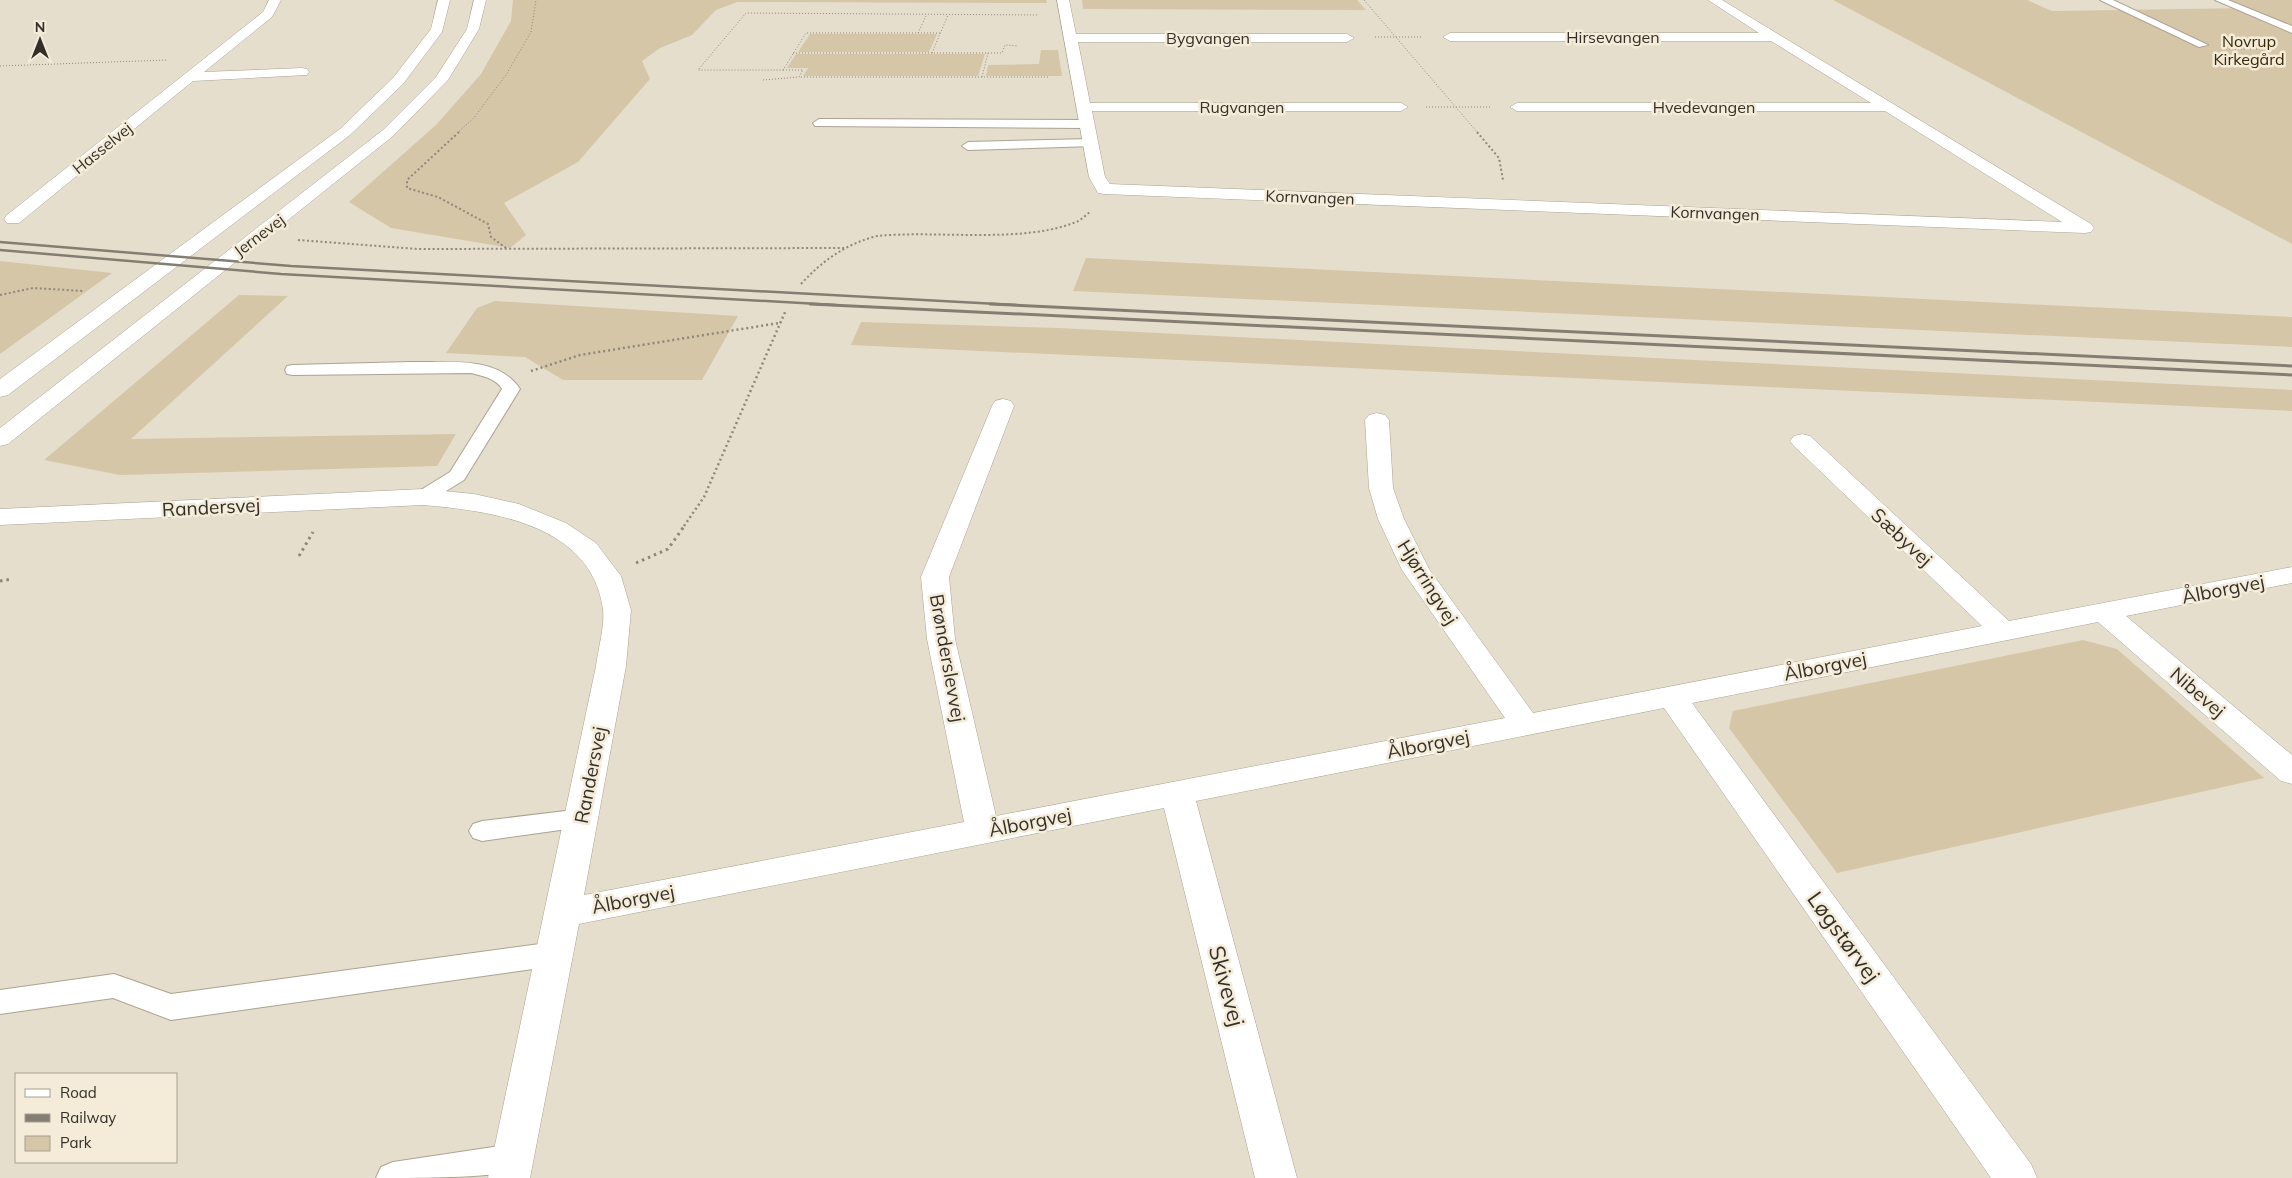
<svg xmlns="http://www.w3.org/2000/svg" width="2292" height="1178" font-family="Mulish,sans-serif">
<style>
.green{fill:#d5c6a7}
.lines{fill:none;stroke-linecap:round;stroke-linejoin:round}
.lane-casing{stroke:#aba392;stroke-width:2}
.street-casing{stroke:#aba392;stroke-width:1}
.secondary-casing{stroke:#aba392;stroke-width:1}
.path-far3{stroke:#8e887c;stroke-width:1;stroke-dasharray:1 2;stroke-linecap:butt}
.path-far2{stroke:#8e887c;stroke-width:2;stroke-dasharray:2 2.5;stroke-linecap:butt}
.path-far1{stroke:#8e887c;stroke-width:2.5;stroke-dasharray:2 3;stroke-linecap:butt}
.path{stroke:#8e887c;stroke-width:3;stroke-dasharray:2.5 4;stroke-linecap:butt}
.lane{fill:#fff;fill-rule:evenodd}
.street{fill:#fff;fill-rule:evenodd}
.secondary{fill:#fff;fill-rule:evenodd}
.rail-far1{stroke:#847e72;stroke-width:2.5}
.rail{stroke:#847e72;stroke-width:3}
.labels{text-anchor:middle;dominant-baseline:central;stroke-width:5;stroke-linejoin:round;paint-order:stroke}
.far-street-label{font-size:16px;fill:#322f28;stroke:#f4ebd9}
.far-park-label{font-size:16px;fill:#352807;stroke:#f4ebd9}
.street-label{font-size:19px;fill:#322f28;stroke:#f4ebd9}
.near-street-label{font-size:22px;fill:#322f28;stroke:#f4ebd9}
</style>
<rect width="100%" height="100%" fill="#e6decc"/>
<g class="green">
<path d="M513,0H1046L1047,3L737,2L716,10L692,35L660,48L642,61L650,79L578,162L504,203L526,235L510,248L391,228L349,202L436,125L481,74L511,21Z"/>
<path d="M1082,0H1357L1366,10L1083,9Z"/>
<path d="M1833,0H2027L2052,11L2247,8L2229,0H2292V244Z"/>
<path d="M810,34H937L929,52H798Z"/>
<path d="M1041,50H1058L1062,76H986L988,65L1039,64Z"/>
<path d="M796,54H985L978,76H803L808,68H787Z"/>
<path d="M1086,258L2292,317V347L1073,291Z"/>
<path d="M0,261L112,273L0,354Z"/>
<path d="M239,295L288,296L131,439L456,434L437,466L120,475L44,460Z"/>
<path d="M495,301L738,316L702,380H563L525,357L446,353L477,308Z"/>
<path d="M861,322L1059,328L2292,390V411L851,345Z"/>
<path d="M2083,640L2117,649L2264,778L1837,873L1729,728L1733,711Z"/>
</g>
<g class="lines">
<defs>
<g id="lane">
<path d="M2100,0H2113L2208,45L2199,47Z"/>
<path d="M2215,0H2228L2292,26V33Z"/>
<path d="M819,119L1087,120L1093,124L1087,128L815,126L813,123Z"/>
<path d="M1090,139L1094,140L1096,143L1094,146L968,150L962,146L968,142Z"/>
<path d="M411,362C446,363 498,355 520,389L464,480L430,501H416L413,497L416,493L450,472L502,389C496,378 482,376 471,373L293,375L287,374L285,370L287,366L293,365Z"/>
<path d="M582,809L591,811L595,818L591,825L582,827L482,841L473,838L469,831L473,824L482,821Z"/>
<path d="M555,942L565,946L569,954L565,962L555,966L171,1020L113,998L0,1014V990L114,974L171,994Z"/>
<path d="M513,1144L525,1148L529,1159L525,1170C485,1178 420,1178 376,1178L381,1167L393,1162Z"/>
</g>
<g id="street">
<path d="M269,0H281L272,17L204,72L302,68L307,69L309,72L307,75L193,81L19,223H7L4,219L7,215L263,12Z"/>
<path d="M1057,0H1069L1076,34H1347L1354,38L1347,42H1078L1090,103H1401L1408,107L1401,111H1092L1105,177L1110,184L2062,222L1885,111H1517L1510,107L1517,103H1871L1771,41H1450L1443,37L1450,33H1759L1708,0H1722L2091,224L2094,228L2091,232L2085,233L1104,194L1098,193L1089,177Z"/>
<path d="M1003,399L1011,401L1014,406L949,577L955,639L996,816L1505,718L1402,570L1378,519L1369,488L1365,420L1369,415L1377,413L1385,415L1389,420L1393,488L1404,519L1429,569L1533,713L1982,626L1794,446L1790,441L1794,436L1802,434L1810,436L2009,621L2292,567V583L2126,616L2292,755V784L2281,781L2098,622L1692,703L2031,1164L2037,1178H1991L1664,708L1196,801L1297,1178H1255L1164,808L579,924L530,1178H488L596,666C598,649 605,626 603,609C591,524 492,511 423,505L0,525V509L423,489L474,494L519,504L566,523L596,543L621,576L631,610L626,666L584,895L964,822L927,639L921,577L992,406L995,401Z"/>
</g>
<g id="secondary">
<path d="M438,0H450L442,32L403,84L350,135L8,395L0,397V379L340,129L393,78L431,29Z"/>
<path d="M474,0H486L479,29L448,80L393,136L8,444L0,446V428L383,130L436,77L467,29Z"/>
</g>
</defs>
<use href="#lane" class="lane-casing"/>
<use href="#street" class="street-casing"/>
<use href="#secondary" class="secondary-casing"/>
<g class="path-far3">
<path d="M1364,0L1478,133"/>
<path d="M918,33L926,16"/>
<path d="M940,33H806L783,70H698L746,13L1039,15"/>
<path d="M1375,37H1423"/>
<path d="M2226,49H2270"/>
<path d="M793,53H1002L1005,45L1018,46"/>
<path d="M932,53L948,15"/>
<path d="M0,66L167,60"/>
<path d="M783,70H803L799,77H1050"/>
<path d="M982,77L988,53"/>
<path d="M763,80L799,77"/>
<path d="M1426,107H1490"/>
<path d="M457,133L473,119L506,75L531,32L536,0"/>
</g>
<g class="path-far2">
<path d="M459,132L407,180V188L438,197L488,224L491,237L506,248"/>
<path d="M1477,132L1499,158L1503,180"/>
<path d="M298,240L418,249L844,248"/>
<path d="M801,284C823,260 846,244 877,236C936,230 1022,244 1076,222C1081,220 1086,215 1091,211"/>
<path d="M0,295L33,288L83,291"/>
</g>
<g class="path-far1">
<path d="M531,371L580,355L779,323"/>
<path d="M684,526L704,497L786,310"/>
</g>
<g class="path">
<path d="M299,556L313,532"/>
<path d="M636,563L668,549L685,525"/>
<path d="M0,581L12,579"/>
</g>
<use href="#lane" class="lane"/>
<use href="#street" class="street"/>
<use href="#secondary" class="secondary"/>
<g class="rail-far1">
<path d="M0,242L291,266L1016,305"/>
<path d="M0,250L281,274L836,305"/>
</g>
<g class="rail">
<path d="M810,304L2292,375"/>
<path d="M990,304L2292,366"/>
</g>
</g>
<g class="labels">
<g class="far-street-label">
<text x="1613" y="37">Hirsevangen</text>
<text x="1208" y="38">Bygvangen</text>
<text x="1242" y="107">Rugvangen</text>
<text x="1704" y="107">Hvedevangen</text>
<text transform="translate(102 148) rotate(-39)">Hasselvej</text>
<text transform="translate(1310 197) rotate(2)">Kornvangen</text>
<text transform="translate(1715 213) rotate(2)">Kornvangen</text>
<text transform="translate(259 235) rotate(-37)">Jernevej</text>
</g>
<g class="far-park-label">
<text x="2249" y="41">Novrup<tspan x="2249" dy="18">Kirkegård</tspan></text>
</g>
<g class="street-label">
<text transform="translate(211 507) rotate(-3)">Randersvej</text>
<text transform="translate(1902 537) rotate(43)">Sæbyvej</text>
<text transform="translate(1428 582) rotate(58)">Hjørringvej</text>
<text transform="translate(2223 589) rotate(-11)">Ålborgvej</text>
<text transform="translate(948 658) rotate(80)">Brønderslevvej</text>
<text transform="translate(1825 666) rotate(-11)">Ålborgvej</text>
<text transform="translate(2198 692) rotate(41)">Nibevej</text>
<text transform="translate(1428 744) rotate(-11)">Ålborgvej</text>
<text transform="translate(590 775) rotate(-79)">Randersvej</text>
<text transform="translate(1030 822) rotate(-11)">Ålborgvej</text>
<text transform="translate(633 899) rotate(-11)">Ålborgvej</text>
</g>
<g class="near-street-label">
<text transform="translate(1844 937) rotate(54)">Løgstørvej</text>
<text transform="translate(1227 986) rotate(75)">Skivevej</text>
</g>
</g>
<rect x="15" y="1073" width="162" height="90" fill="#f4ebd9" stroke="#a6a092"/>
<rect x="25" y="1089" width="25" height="8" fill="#ffffff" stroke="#a6a092"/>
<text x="60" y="1098" font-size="15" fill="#322f28">Road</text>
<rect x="25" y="1114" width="25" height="8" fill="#847e72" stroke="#a6a092"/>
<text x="60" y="1123" font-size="15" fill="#322f28">Railway</text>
<rect x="25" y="1136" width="25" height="15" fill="#d5c6a7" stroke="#a6a092"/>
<text x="60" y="1148" font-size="15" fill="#322f28">Park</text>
<g transform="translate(40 40)" stroke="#f4ebd9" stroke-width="4" paint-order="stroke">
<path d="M0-4L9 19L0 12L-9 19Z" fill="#322f28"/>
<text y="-8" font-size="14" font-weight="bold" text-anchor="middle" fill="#322f28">N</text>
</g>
</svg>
